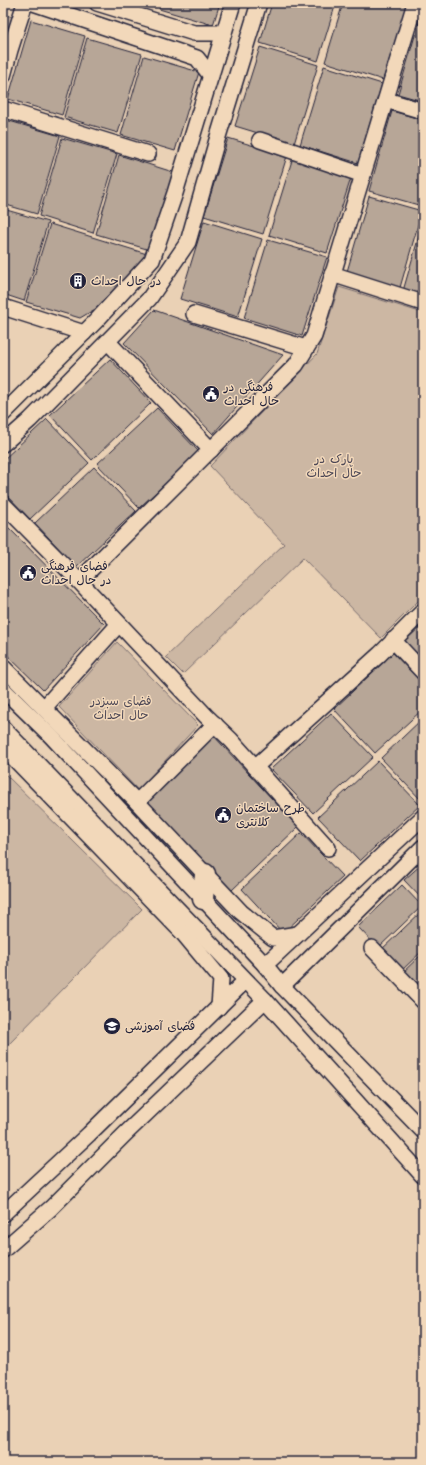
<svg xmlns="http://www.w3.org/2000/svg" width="426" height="1465" font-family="Kalam,'Playpen Sans Arabic',sans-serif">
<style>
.green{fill:#ccb7a3;stroke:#776c6f}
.building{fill:#b7a697;stroke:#22223b}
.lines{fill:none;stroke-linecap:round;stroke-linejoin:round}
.minor-casing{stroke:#22223b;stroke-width:18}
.major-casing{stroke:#22223b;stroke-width:23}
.minor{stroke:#f2d8ba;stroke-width:15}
.major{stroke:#f2d8ba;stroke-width:20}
.labels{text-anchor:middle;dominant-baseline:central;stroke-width:3;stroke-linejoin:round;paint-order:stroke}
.poi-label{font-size:12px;fill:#22223b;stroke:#f2d8ba;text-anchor:start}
.park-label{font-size:12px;fill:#4c4755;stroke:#f2d8ba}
</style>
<rect width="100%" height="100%" fill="#ead1b5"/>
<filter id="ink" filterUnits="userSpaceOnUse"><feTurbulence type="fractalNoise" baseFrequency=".025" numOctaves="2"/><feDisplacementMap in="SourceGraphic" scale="8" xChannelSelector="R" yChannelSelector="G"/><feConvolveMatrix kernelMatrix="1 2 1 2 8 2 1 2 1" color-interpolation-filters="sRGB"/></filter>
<g filter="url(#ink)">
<g class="green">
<path d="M3,14L12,17L3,46Z"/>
<path d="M339,287L423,313V596L381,638L303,558L183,674L166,657L284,544L210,466L317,354Z"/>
<path d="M117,642L198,725L138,790L59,707Z"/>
<path d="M3,772L142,909L8,1045L3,1041Z"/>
</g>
<g class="building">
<path d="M142,3H158L157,7Z"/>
<path d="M161,3H220L213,25L159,9Z"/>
<path d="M272,3H336L318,61L260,43Z"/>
<path d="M343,3H407L383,80L325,62Z"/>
<path d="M421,15H423V101L398,94Z"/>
<path d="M31,20L85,36L62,115L8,99Z"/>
<path d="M87,38L142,54L118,133L64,117Z"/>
<path d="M260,47L318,65L294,144L235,126Z"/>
<path d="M144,56L199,72L175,151L121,135Z"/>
<path d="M324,66L382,84L358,163L300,145Z"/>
<path d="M392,111L423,120L422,206L369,191Z"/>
<path d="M6,120L60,136L37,214L3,204V129Z"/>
<path d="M62,138L117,154L93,233L39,216Z"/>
<path d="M228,138L287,156L263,234L204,216Z"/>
<path d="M119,155L173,172L150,250L96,234Z"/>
<path d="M293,157L352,175L327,253L269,235Z"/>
<path d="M369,196L422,211L399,291L346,275Z"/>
<path d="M3,209L48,222L24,301L3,294Z"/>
<path d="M204,221L262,239L238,317L180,299Z"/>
<path d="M423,222V297L403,291Z"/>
<path d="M50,224L147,254L97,308L80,318L26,302Z"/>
<path d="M268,240L327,257L302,336L244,318Z"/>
<path d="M154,310L283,355L213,434L124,343Z"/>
<path d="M110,359L151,403L92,460L50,415Z"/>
<path d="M157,408L199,452L139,508L97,464Z"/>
<path d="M47,419L89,463L30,519L3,491V460Z"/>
<path d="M94,467L136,511L76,567L35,523Z"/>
<path d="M3,522L104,624L43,690L3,651Z"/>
<path d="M423,624V660L405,641Z"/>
<path d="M393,653L423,684V709L375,753L334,709Z"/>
<path d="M331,713L373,757L313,813L271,769Z"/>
<path d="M423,718V802L381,758Z"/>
<path d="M213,735L298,827L232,890L147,803Z"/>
<path d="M378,761L420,805L360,861L318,817Z"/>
<path d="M301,833L343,877L283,933L242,889Z"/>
<path d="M423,863V900L404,880Z"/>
<path d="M402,885L422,906L378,948L358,927Z"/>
<path d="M423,910V950L400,972L380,951Z"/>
<path d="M423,953V993L401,974Z"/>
</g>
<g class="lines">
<defs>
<g id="minor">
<path d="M33,3L197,58L211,76"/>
<path d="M97,3L194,33H224"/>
<path d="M3,76L10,50L25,3"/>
<path d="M386,100L423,111"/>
<path d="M3,109L148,154"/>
<path d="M260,140L363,175"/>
<path d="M332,274L423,303"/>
<path d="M3,307L84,333"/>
<path d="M194,314L306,348"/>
<path d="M108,342L211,450"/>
<path d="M3,414L96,321L152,260L175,193L233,3"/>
<path d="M3,444L30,420L149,299L188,242L217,140L259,3"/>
<path d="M3,504L79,581L206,716L231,740L328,848"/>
<path d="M79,581L296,365L314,336L415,3"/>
<path d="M393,640L423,672"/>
<path d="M3,667L137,802L241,912L273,938L298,934"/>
<path d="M3,689L51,736L265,965L282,986L423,1131"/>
<path d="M44,708L118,625"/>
<path d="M3,728L265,1000L423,1176"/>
<path d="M3,747L182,932L221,979L219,1007"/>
<path d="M255,767L380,654L423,611"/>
<path d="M137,802L215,724"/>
<path d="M372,948L423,1001"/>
<path d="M265,965L423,817"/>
<path d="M282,986L423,847"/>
<path d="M3,1214L89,1134L245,981"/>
<path d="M3,1250L51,1208L125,1134L265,1000"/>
</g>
<path id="major" d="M203,899L205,874"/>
</defs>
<use href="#minor" class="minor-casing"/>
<use href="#major" class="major-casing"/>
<use href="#minor" class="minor"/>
<use href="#major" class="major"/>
</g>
</g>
<defs>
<symbol id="building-disc" viewBox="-11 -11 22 22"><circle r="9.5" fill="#22223b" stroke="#f2d8ba"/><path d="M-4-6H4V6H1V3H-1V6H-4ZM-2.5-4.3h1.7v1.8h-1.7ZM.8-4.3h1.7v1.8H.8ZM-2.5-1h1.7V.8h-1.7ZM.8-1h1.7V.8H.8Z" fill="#fff"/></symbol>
<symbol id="civic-disc" viewBox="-11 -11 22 22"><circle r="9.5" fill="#22223b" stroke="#f2d8ba"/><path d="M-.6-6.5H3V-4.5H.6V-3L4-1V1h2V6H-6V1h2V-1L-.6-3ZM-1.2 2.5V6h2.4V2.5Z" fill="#fff"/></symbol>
<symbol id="school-disc" viewBox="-11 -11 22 22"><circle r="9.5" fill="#22223b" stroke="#f2d8ba"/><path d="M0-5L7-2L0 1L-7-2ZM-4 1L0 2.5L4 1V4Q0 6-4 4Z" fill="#fff"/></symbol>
</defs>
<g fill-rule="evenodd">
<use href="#building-disc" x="68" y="271" width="20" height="20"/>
<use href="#civic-disc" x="201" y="384" width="20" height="20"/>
<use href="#civic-disc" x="18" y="563" width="20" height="20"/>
<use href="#civic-disc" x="213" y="805" width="20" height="20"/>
<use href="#school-disc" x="102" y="1016" width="20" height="20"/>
</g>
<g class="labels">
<g class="poi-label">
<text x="91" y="281">در حال احداث</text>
<text x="224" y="387">فرهنگی در<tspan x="224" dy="14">حال احداث</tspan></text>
<text x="41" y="566">فضای فرهنگی<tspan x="41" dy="14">در حال احداث</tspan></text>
<text x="236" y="808">طرح ساختمان<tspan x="236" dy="14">کلانتری</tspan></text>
<text x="125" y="1026">فضای آموزشی</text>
</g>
<g class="park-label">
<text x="334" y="459">پارک در<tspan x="334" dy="14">حال احداث</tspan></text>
<text x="121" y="701">فضای سبزدر<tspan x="121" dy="14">حال احداث</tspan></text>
</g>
</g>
<rect width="426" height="1465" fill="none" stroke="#f2d8ba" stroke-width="16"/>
<rect x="8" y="8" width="410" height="1449" fill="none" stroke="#22223b" stroke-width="1.5" filter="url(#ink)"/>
</svg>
